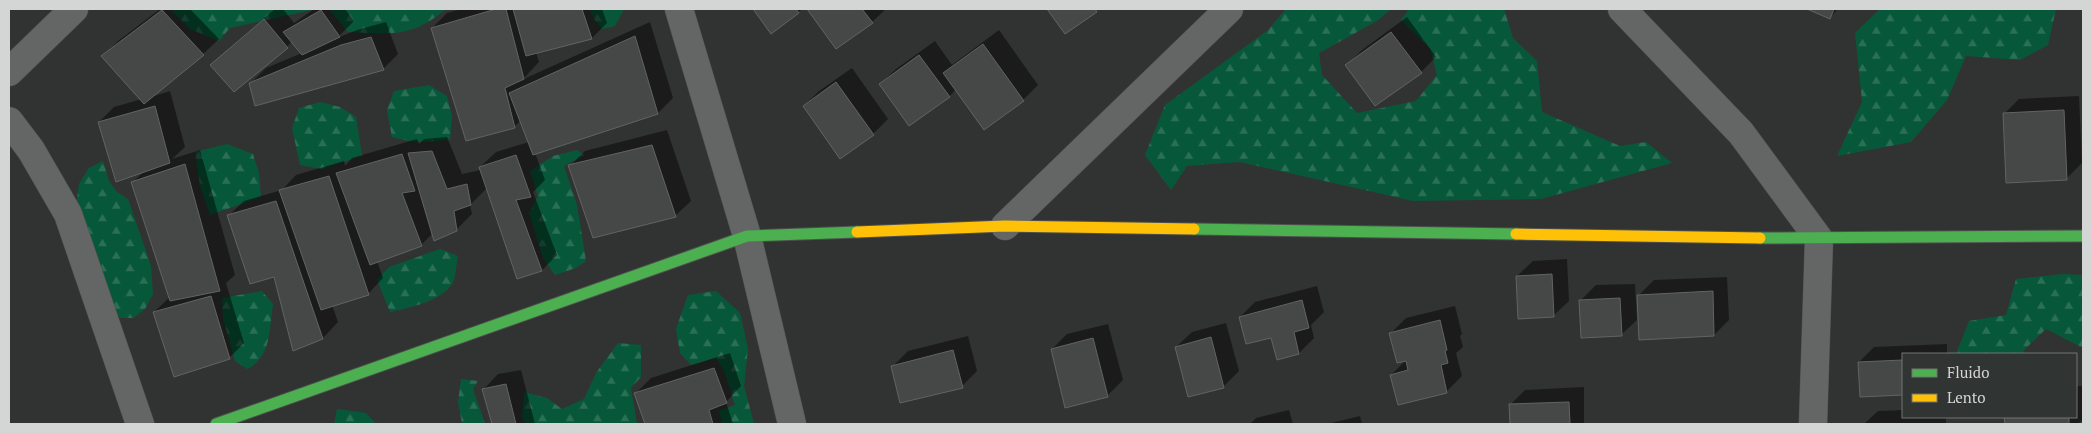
<svg xmlns="http://www.w3.org/2000/svg" width="2092" height="433" font-family="'PT Serif',serif">
<style>
.forest{fill:url(#forest-firs)}
.shadow{fill:#0007}
.building{fill:#464847;stroke:#626463}
.lines{fill:none;stroke-linecap:round;stroke-linejoin:round}
.street-casing{stroke:#4e504f;stroke-width:29}
.fast-casing{stroke:#4e504f;stroke-width:13}
.slow-casing{stroke:#4e504f;stroke-width:13}
.street{stroke:#646665;stroke-width:28}
.fast{stroke:#4caf50;stroke-width:11}
.slow{stroke:#ffc107;stroke-width:11}
</style>
<defs>
<pattern id="forest-firs" width="22" height="20" patternUnits="userSpaceOnUse" patternTransform="scale(1.25)"><rect width="22" height="20" fill="#07583b"/><path d="M5 1l3.5 6h-7zM16 11l3.5 6h-7z" fill="#2a6f56"/></pattern>
</defs>
<rect width="100%" height="100%" fill="#313332"/>
<g class="forest">
<path d="M170,9H316L230,28L219,41L190,29Z"/>
<path d="M329,9H446C412,38 391,34 348,32Z"/>
<path d="M590,9H624L615,26L602,29L594,19Z"/>
<path d="M1286,9H1391L1377,21L1319,53L1322,75L1357,113L1416,101L1437,75L1430,48L1401,20L1409,9H1504L1513,38L1537,61L1542,112L1620,146L1646,142L1672,163L1541,199L1413,201L1240,162L1187,166L1171,190L1145,155L1165,105L1268,30Z"/>
<path d="M1880,9H2056L2048,45L2020,60L1966,56L1947,100L1911,142L1837,156L1862,102L1855,33Z"/>
<path d="M429,85L447,96L452,116L450,139C429,143 413,143 392,137L387,110L394,91Z"/>
<path d="M320,102L340,107L356,117L362,156L321,169L300,165L292,128L299,108Z"/>
<path d="M227,144L253,154L259,173L261,197L210,215L200,186L195,152Z"/>
<path d="M577,150L584,155L564,166L577,205L586,261L576,268L555,275L543,258L529,213L538,196L530,171L553,156Z"/>
<path d="M103,161L109,181L117,192L128,199L151,266L153,294L145,309L133,318H120L108,306L76,205L79,184L89,168Z"/>
<path d="M440,249L458,256C456,264 456,278 452,284C441,301 409,308 390,312L377,280L389,267Z"/>
<path d="M2063,274L2083,275V348L2046,329L2024,350V354H1956L1969,321L2006,315L2016,279Z"/>
<path d="M262,291L273,304C269,329 272,357 247,369L235,361L223,319L222,298Z"/>
<path d="M716,291L740,313L748,349L744,386L754,424H722L719,411L735,405L725,373L716,358L691,365L680,353L676,329L688,295Z"/>
<path d="M618,343L641,345V377L631,388L637,424H525L522,416L524,392L547,398L562,409L584,399L596,373Z"/>
<path d="M461,379L478,381L473,389L485,424H462L458,402Z"/>
<path d="M337,409L366,413L376,424H334Z"/>
</g>
<g class="shadow">
<path d="M160,9H190L219,39L203,54L151,97L170,91L185,147L172,159L200,150L235,275L226,283L244,343L229,358L154,312L170,297L132,183L144,171L99,122L114,107L142,99L103,56L118,41Z"/>
<path d="M275,9H283L294,23L314,9H345L354,21L337,38L357,30L386,22L398,54L383,69L251,83L266,68L302,53L292,41L287,47L227,50Z"/>
<path d="M462,9H602L607,23L592,38L536,52L539,62L524,78L522,82L526,78L650,22L673,98L658,113L535,153L545,180L533,192L557,255L542,270L518,277L487,188L470,205L472,214L456,230L433,233L421,245L377,261L383,278L368,294L332,305L338,322L323,338L294,350L275,276L228,216L244,201L282,190L296,175L344,161L345,166L352,158L417,139L419,144L424,139L447,137L462,174L481,170L480,167L496,152L529,142L521,120L514,127L432,28L447,13Z"/>
<path d="M755,9H802L772,32Z"/>
<path d="M808,9H886L872,22L836,48Z"/>
<path d="M1048,9H1098L1066,32Z"/>
<path d="M1810,9H1838L1829,18Z"/>
<path d="M1407,17L1436,57L1421,72L1347,65L1362,50Z"/>
<path d="M999,30L1038,85L1023,100L956,89L949,97L880,84L896,69L935,41L952,65Z"/>
<path d="M852,68L888,119L873,134L804,106L819,91Z"/>
<path d="M2079,96L2082,163L2067,178L2004,114L2019,99Z"/>
<path d="M667,130L691,201L675,216L570,166L585,151Z"/>
<path d="M1567,259L1569,301L1553,316L1517,276L1533,261Z"/>
<path d="M1727,277L1729,320L1714,335L1639,295L1654,280Z"/>
<path d="M1635,284L1637,320L1621,335L1580,301L1596,285Z"/>
<path d="M1317,286L1324,312L1311,325L1314,338L1299,353L1240,317L1255,302Z"/>
<path d="M1455,306L1462,334L1460,336L1463,347L1456,353L1462,376L1447,391L1399,403L1391,375L1407,359L1391,333L1406,318Z"/>
<path d="M1226,323L1239,371L1224,386L1189,395L1176,347L1192,332Z"/>
<path d="M1108,324L1123,380L1108,395L1066,406L1052,349L1067,334Z"/>
<path d="M968,336L977,371L962,386L893,366L908,351Z"/>
<path d="M1947,344V354H1903V394L1861,396L1859,362L1874,347Z"/>
<path d="M730,353L741,386L726,402L733,424H647L636,393L651,378Z"/>
<path d="M521,370L535,424H493L483,390L498,374Z"/>
<path d="M2076,386H2083V419L2078,424H2006V417H2076Z"/>
<path d="M1584,387V424H1511L1510,405L1525,390Z"/>
<path d="M1289,410L1293,424H1250L1256,418Z"/>
<path d="M1903,410V417H1946V424H1864L1878,411Z"/>
<path d="M1360,416L1362,424H1327Z"/>
</g>
<g class="building">
<path d="M496,9H506L524,79L505,88L515,128L466,141L431,28Z"/>
<path d="M513,9H582L592,39L526,56Z"/>
<path d="M753,9H796L799,13L771,34Z"/>
<path d="M807,9H862L873,23L836,49Z"/>
<path d="M1047,9H1095L1097,12L1065,34Z"/>
<path d="M1807,9H1834L1830,19Z"/>
<path d="M162,10L204,55L144,104L101,56Z"/>
<path d="M321,10L340,37L302,55L283,32Z"/>
<path d="M264,19L288,48L234,92L210,65Z"/>
<path d="M1391,32L1422,73L1375,106L1345,65Z"/>
<path d="M635,36L658,114L533,155L509,93Z"/>
<path d="M371,37L384,70L255,106L249,83L341,45Z"/>
<path d="M983,44L1024,101L984,130L943,73Z"/>
<path d="M919,55L950,97L909,126L879,84Z"/>
<path d="M836,82L874,135L840,159L803,106Z"/>
<path d="M155,106L170,163L116,182L98,122Z"/>
<path d="M2064,110L2067,180L2006,183L2003,113Z"/>
<path d="M652,145L676,217L593,238L568,165Z"/>
<path d="M432,151L447,189L467,184L471,205L454,211L457,231L434,241L408,153Z"/>
<path d="M402,154L415,191L402,193L422,246L370,265L336,173Z"/>
<path d="M516,155L531,197L516,200L542,271L517,279L479,167Z"/>
<path d="M185,164L220,291L170,301L131,182Z"/>
<path d="M329,176L369,295L321,310L279,190Z"/>
<path d="M276,201L323,339L293,351L274,277L250,284L227,215Z"/>
<path d="M1552,274L1554,317L1518,319L1516,276Z"/>
<path d="M1713,291L1714,336L1639,340L1637,295Z"/>
<path d="M211,296L230,359L174,377L153,312Z"/>
<path d="M1620,298L1622,336L1581,338L1579,300Z"/>
<path d="M1302,300L1309,328L1294,332L1299,354L1277,360L1271,338L1246,344L1239,317Z"/>
<path d="M1440,320L1447,350L1445,351L1448,363L1441,365L1447,393L1398,405L1390,375L1408,370L1406,361L1397,363L1389,333Z"/>
<path d="M1211,337L1224,388L1188,397L1175,347Z"/>
<path d="M1093,338L1108,397L1065,408L1051,349Z"/>
<path d="M953,350L963,388L900,403L891,366Z"/>
<path d="M1903,360V395L1860,397L1858,362Z"/>
<path d="M714,368L727,403L709,410L713,424H645L634,393Z"/>
<path d="M506,384L516,424H492L482,389Z"/>
<path d="M1569,402L1570,424H1510L1509,404Z"/>
<path d="M2004,417H2069V424H2005Z"/>
</g>
<g class="lines">
<defs>
<g id="street">
<path d="M679,9L747,236L792,424"/>
<path d="M1622,9L1741,133L1819,239L1813,424"/>
<path d="M9,72L74,9"/>
<path d="M9,121L31,150L68,214L140,424"/>
<path d="M1005,226L1229,9"/>
</g>
<g id="fast">
<path d="M1194,229L1516,234"/>
<path d="M1760,238L2083,236"/>
<path d="M216,424L747,236L857,232"/>
</g>
<g id="slow">
<path d="M857,232L1005,226L1194,229"/>
<path d="M1516,234L1760,238"/>
</g>
</defs>
<use href="#street" class="street-casing"/>
<use href="#fast" class="fast-casing"/>
<use href="#slow" class="slow-casing"/>
<use href="#street" class="street"/>
<use href="#fast" class="fast"/>
<use href="#slow" class="slow"/>
</g>
<rect width="2092" height="433" fill="none" stroke="#d4d6d5" stroke-width="20"/>
<rect x="1902" y="353" width="175" height="65" fill="#303432" stroke="#727573"/>
<rect x="1912" y="369" width="25" height="8" fill="#4caf50" stroke="#727573"/>
<text x="1947" y="378" font-size="15" fill="#d4d6d5">Fluido</text>
<rect x="1912" y="394" width="25" height="8" fill="#ffc107" stroke="#727573"/>
<text x="1947" y="403" font-size="15" fill="#d4d6d5">Lento</text>
</svg>
